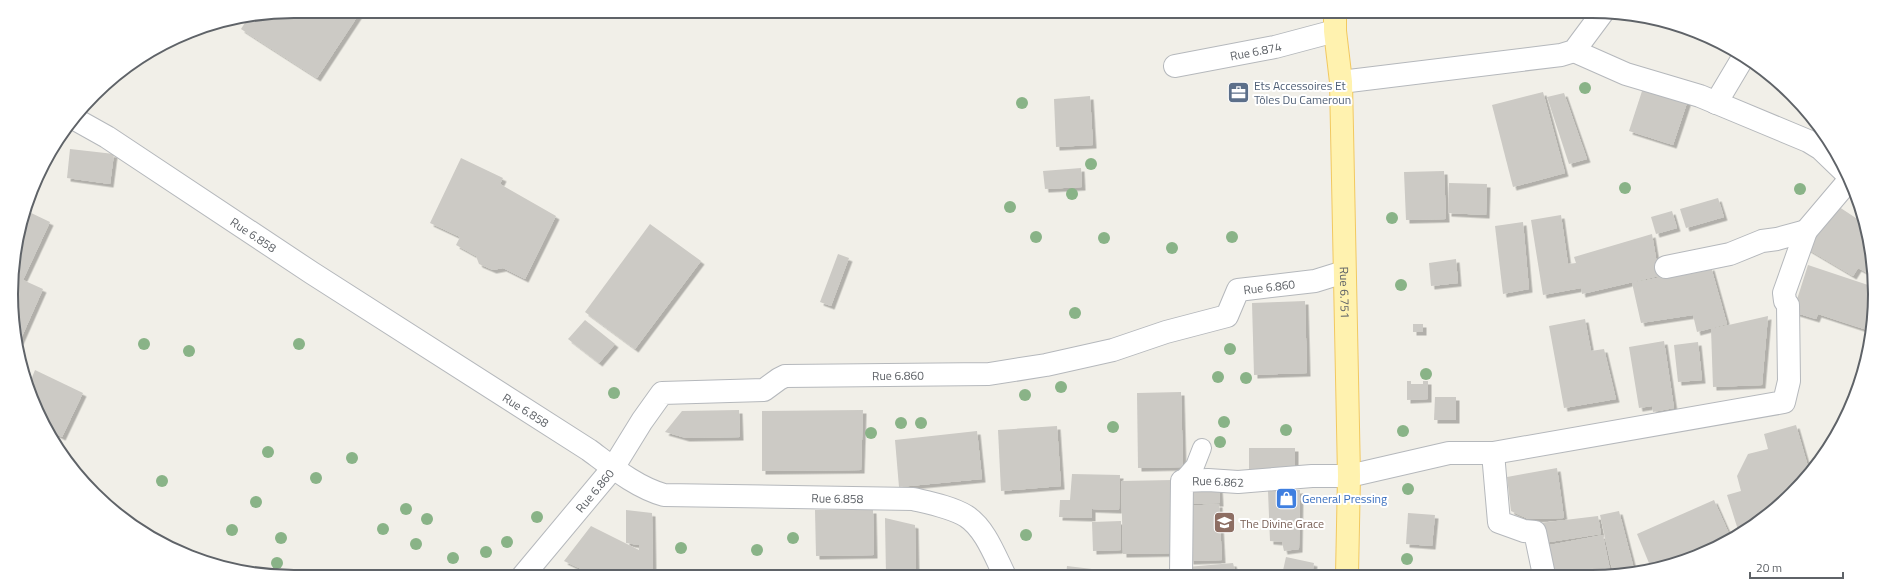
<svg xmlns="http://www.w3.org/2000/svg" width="1886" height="588" font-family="'Titillium Web',sans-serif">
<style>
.building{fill:#cccac5;filter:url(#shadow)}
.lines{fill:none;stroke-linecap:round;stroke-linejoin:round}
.service-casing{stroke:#b5b8bc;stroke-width:20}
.minor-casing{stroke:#b5b8bc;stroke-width:24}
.primary-casing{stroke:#f2c960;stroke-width:24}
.service{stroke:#fff;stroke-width:18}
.minor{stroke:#fff;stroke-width:22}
.primary{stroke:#fff2af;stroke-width:22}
.tree{fill:#89b387}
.labels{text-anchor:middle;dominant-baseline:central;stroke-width:4;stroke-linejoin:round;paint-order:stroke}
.street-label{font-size:12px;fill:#5f6368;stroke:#fff}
.service-label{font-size:12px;fill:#4e5e75;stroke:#fff;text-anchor:start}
.shop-label{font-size:12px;fill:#366cbe;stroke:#fff;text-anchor:start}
.education-label{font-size:12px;fill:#785e54;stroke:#fff;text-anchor:start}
.rim{fill:none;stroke:#5f6368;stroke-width:2}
</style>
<defs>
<filter id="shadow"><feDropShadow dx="3.5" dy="3.5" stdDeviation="0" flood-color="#0004"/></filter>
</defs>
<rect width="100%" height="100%" fill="#f1efe8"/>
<g class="building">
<path d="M294,11H361L317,78L241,29L250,15Z"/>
<path d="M1644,85L1688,100L1673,145L1629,131Z"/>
<path d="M1543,92L1565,173L1513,187L1492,105Z"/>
<path d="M1564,93L1587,159L1569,164L1547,97Z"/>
<path d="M1090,96L1093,145L1056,147L1054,99Z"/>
<path d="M70,149L114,154L110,184L67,178Z"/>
<path d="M461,158L503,178L500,184L556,216L525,279L503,268L493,270L479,264L476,256L456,245L460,237L430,223Z"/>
<path d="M1081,168L1082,187L1045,189L1043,171Z"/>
<path d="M1444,171L1446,219L1406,220L1404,172Z"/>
<path d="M1449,183L1487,184L1486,215L1448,213Z"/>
<path d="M1718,198L1724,217L1686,228L1680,209Z"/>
<path d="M1833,203L1865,224L1870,239L1873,276L1858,268L1853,276L1804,247Z"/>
<path d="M27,211L50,222L23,280L43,289L20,341L16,339L12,313L13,257Z"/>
<path d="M1672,211L1677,228L1656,234L1651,217Z"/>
<path d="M1561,215L1568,264L1576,263L1574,257L1652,234L1659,276L1582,294L1581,288L1543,295L1531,220Z"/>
<path d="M1523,222L1529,289L1503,294L1495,226Z"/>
<path d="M650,224L701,261L635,349L585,312Z"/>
<path d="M838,254L849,258L831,306L820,302Z"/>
<path d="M1456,259L1458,283L1431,286L1429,263Z"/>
<path d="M1808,265L1874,287L1873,312L1867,330L1818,314L1816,319L1793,312Z"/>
<path d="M1711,267L1727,324L1697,332L1693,315L1641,323L1632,283Z"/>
<path d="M1305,301L1307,373L1254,375L1252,303Z"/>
<path d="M1768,316L1762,385L1713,387L1711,329Z"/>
<path d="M1585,319L1591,351L1604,349L1616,399L1564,408L1549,326Z"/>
<path d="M585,320L615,344L599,363L568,339Z"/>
<rect x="1413" y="324" width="10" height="8"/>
<path d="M1664,341L1674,408L1653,412L1652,406L1639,408L1629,347Z"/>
<path d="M1698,342L1702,380L1678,382L1674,345Z"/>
<path d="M35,370L83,393L62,437L50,431L29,385Z"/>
<path d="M1407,381H1411V384H1423V381H1428V399L1407,400Z"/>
<path d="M1181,392L1183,467L1138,468L1137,393Z"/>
<path d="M1435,397H1456V420H1434Z"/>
<path d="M739,410L740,437L686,438L665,432L682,411Z"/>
<path d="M863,410L861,470L762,471V411Z"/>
<path d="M1796,425L1809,470L1779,507L1739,533L1727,495L1741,491L1737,476L1748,454L1768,449L1764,434Z"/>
<path d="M1057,426L1061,486L1001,491L998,430Z"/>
<path d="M977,431L982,479L899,487L895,440Z"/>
<rect x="1249" y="448" width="46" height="23"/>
<path d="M1557,468L1564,518L1528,519L1511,511L1507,477Z"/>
<path d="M1072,474L1120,475L1119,510L1092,509V518L1059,517L1060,500H1070Z"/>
<path d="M1173,480L1176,553L1123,554L1121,481Z"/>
<path d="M1219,485L1220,503L1188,504L1187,486Z"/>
<path d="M1300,490L1299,549L1284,551L1282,542L1270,541L1268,491Z"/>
<path d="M1714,500L1731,538L1717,548L1651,568L1637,534Z"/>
<path d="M1219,504L1222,560L1190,561L1186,506Z"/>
<path d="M626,510L652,513L653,576H596L564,561L591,526L639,550V545L626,543Z"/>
<path d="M815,510H873L874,555L816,556Z"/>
<path d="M1619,511L1635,573L1629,575H1615L1611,565L1600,515Z"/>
<path d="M1408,513L1435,515L1432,546L1406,544Z"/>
<path d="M1598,516L1601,534L1543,543L1540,523Z"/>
<path d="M885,518L915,525L916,576H886Z"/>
<path d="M1121,521V550L1093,551L1092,522Z"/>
<path d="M1603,535L1611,575H1549L1544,546Z"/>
<path d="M1286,557L1314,563L1312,575H1282Z"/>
<path d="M1233,563L1236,575H1186L1187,567Z"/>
<path d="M1067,566L1092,569L1091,576H1066Z"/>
</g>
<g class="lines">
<defs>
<path id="service" d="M1182,481L1195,466L1202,448"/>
<g id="minor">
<path d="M1574,51L1626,74L1700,96L1808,141L1821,149L1848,175"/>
<path id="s1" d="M1175,66L1275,47L1335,31"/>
<path d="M1341,82L1561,55L1574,51L1603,12"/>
<path d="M1716,103L1744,56"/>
<path id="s2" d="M73,118L107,137L312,273L589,450C612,467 636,487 664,495L913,499C930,503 951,507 966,516C985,528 995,556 1005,576"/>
<path d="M1666,267L1730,254L1762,241L1777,239L1806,231"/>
<path d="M1493,453L1499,522L1524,531L1535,532L1544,575"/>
<path id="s3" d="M1181,575L1182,481L1208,480L1238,482L1312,476H1349L1449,453H1493L1784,402L1789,381L1788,305L1785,301L1784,293L1806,231L1850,179"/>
<path id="s4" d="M522,577L613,468L642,421L662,393L764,390L779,379L785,376L989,374L1046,365L1113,350L1166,332L1227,316L1238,290L1315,281L1344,272"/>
</g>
<g id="primary">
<path id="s5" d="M1335,11V31L1341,82L1342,130L1349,476L1347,575"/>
</g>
</defs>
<use href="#service" class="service-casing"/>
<use href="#minor" class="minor-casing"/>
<use href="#primary" class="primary-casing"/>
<use href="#service" class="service"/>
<use href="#minor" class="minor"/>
<use href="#primary" class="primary"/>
</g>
<g class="tree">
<circle cx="1585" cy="88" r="6"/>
<circle cx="1022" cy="103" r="6"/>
<circle cx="1091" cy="164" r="6"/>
<circle cx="1625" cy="188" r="6"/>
<circle cx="1800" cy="189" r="6"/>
<circle cx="1072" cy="194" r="6"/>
<circle cx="1010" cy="207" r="6"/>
<circle cx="1392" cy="218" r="6"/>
<circle cx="1036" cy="237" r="6"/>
<circle cx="1232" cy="237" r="6"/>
<circle cx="1104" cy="238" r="6"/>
<circle cx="1172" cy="248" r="6"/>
<circle cx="1401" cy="285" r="6"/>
<circle cx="1075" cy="313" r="6"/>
<circle cx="144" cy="344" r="6"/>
<circle cx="299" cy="344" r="6"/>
<circle cx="1230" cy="349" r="6"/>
<circle cx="189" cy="351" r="6"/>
<circle cx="1426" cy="374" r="6"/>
<circle cx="1218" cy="377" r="6"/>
<circle cx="1246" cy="378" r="6"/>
<circle cx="1061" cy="387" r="6"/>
<circle cx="614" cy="393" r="6"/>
<circle cx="1025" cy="395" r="6"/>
<circle cx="1224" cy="422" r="6"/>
<circle cx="901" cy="423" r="6"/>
<circle cx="921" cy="423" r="6"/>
<circle cx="1113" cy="427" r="6"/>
<circle cx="1286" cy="430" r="6"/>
<circle cx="1403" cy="431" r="6"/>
<circle cx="871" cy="433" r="6"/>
<circle cx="1220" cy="442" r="6"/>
<circle cx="268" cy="452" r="6"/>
<circle cx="352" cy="458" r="6"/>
<circle cx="316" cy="478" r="6"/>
<circle cx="162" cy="481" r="6"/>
<circle cx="1408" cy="489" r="6"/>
<circle cx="256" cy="502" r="6"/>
<circle cx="406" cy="509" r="6"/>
<circle cx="537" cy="517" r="6"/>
<circle cx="427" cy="519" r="6"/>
<circle cx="383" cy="529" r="6"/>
<circle cx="232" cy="530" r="6"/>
<circle cx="1026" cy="535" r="6"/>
<circle cx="281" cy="538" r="6"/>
<circle cx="793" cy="538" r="6"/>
<circle cx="507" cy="542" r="6"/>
<circle cx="416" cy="544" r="6"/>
<circle cx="681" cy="548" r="6"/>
<circle cx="757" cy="550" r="6"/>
<circle cx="486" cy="552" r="6"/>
<circle cx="453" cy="558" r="6"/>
<circle cx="1407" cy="559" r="6"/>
<circle cx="277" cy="563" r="6"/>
</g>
<defs>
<symbol id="office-square" viewBox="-11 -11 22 22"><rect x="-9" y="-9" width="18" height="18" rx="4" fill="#5c6f8a" stroke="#fff"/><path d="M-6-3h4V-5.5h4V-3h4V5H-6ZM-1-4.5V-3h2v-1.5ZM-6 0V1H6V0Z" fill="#fff"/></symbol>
<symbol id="shop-square" viewBox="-11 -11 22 22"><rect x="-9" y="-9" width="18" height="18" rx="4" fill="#3f7fe0" stroke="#fff"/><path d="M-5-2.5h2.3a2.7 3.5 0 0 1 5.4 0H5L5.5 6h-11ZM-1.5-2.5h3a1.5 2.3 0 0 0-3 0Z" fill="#fff"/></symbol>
<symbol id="school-square" viewBox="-11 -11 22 22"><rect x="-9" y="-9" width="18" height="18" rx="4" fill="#8d6e63" stroke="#fff"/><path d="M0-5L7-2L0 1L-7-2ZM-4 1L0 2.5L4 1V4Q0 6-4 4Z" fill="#fff"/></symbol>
</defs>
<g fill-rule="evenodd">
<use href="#office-square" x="1226" y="80" width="25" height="25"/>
<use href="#shop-square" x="1274" y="486" width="25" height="25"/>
<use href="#school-square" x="1212" y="510" width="25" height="25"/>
</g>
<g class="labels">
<g class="street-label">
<text stroke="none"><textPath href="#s1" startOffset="82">Rue 6.874</textPath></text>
<text stroke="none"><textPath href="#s2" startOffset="215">Rue 6.858</textPath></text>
<text stroke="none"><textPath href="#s4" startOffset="868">Rue 6.860</textPath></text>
<text stroke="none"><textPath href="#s5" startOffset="282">Rue 6.751</textPath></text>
<text stroke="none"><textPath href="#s4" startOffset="472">Rue 6.860</textPath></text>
<text stroke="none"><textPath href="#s2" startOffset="539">Rue 6.858</textPath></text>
<text stroke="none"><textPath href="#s3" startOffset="130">Rue 6.862</textPath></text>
<text stroke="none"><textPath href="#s4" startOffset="113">Rue 6.860</textPath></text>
<text stroke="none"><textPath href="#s2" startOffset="875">Rue 6.858</textPath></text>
</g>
<g class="service-label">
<text x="1254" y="85">Ets Accessoires Et<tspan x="1254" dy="14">Tôles Du Cameroun</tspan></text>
</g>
<g class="shop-label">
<text x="1302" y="498">General Pressing</text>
</g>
<g class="education-label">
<text x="1240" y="523">The Divine Grace</text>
</g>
</g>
<path d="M0 0H1886V588H0ZM294 18H1592A276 276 0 0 1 1868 294V294A276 276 0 0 1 1592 570H294A276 276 0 0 1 18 294V294A276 276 0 0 1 294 18Z" fill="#fff" fill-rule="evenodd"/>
<path class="rim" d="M294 18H1592A276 276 0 0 1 1868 294V294A276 276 0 0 1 1592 570H294A276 276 0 0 1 18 294V294A276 276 0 0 1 294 18Z"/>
<path d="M1750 572v6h93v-6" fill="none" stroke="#5f6368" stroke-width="2"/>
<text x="1756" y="572" font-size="12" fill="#5f6368" stroke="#ffffff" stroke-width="3" paint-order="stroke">20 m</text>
</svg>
